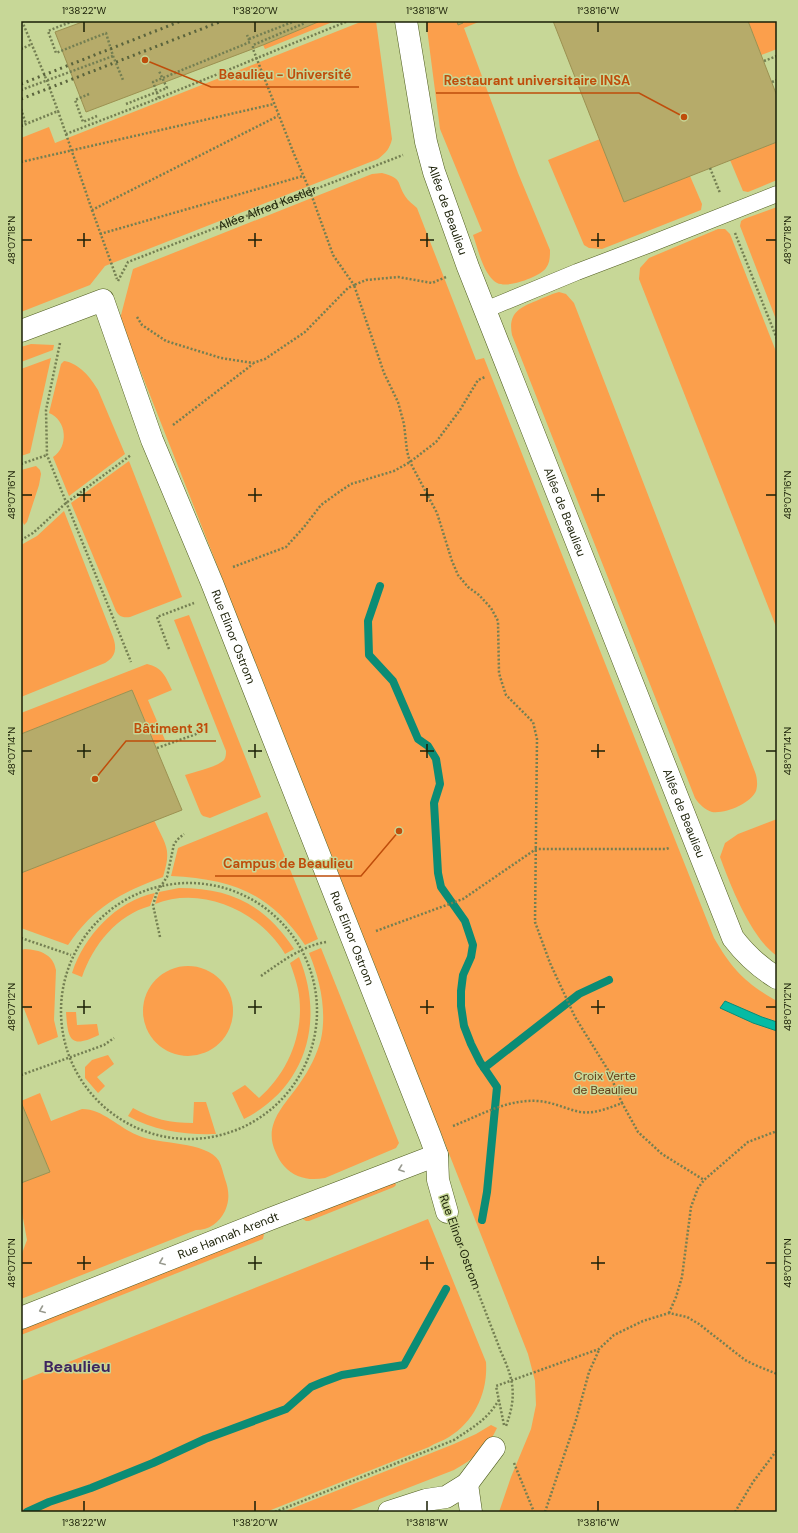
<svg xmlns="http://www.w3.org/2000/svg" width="798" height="1533" font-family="'DM Sans',sans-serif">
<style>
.green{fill:#fb9f4c}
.water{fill:#05bba4;stroke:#0b8c75}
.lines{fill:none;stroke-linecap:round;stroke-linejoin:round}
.stream{stroke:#0b8c75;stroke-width:8}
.building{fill:#b6ab6a;stroke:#9c9151}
.service-casing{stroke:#505d20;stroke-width:17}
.minor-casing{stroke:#505d20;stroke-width:23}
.tertiary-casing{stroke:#505d20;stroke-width:23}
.path{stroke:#747f52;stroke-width:2.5;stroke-dasharray:2 2;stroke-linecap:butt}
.service{stroke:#fff;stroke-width:16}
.minor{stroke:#fff;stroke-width:22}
.tertiary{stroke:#fff;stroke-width:22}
.rail{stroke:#5a633c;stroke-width:3;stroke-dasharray:2 4;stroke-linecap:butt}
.path-bridge{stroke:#747f52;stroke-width:2.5;stroke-dasharray:2 2;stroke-linecap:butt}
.oneway{stroke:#989a8f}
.ticks{fill:none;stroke:#1a1f06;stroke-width:1.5}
.labels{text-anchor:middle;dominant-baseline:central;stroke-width:3;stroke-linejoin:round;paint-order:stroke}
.street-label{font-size:12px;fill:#1a1f06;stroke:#c7d797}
.park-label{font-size:12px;fill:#623a15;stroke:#c7d797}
.district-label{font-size:16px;font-weight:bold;fill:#3d255f;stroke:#c7d797}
.leader{fill:none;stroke:#bf4d0b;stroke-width:1.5}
.callout-dot{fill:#bf4d0b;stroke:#c7d797;stroke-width:1.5}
.callout-label{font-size:13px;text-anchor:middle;font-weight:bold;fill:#bf4d0b;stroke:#c7d797;stroke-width:3;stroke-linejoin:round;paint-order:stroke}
.neatline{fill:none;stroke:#1a1f06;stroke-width:1.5}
.ticks-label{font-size:10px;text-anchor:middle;fill:#1a1f06}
</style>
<rect width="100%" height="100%" fill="#c7d797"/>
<g class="green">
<path d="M320,21H335L265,49L263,45Z"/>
<path d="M363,21H376L392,139C390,148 386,153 378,159L105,266L90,285L21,312V138L49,127L55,143Z"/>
<path d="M426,21H481L464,28L518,173L550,250C550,256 550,263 546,268C541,276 511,287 501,284C498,284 495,282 493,280C482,269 478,249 473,235L482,231L440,129Z"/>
<path d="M748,21H777V49L761,55Z"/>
<path d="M600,139L624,202L690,176L702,204L701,210L602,249L589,248L584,245L548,160Z"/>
<path d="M777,142V180L748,192L743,191L730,160Z"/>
<path d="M382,173C403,179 396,181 405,196C408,201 413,204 417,208L476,360L484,358L714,938C732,969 745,983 777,1001V1512H499L511,1477L531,1429L536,1405L535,1381L528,1354L120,319L133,269L372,174Z"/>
<path d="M777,207V322L740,226L741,221L744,219Z"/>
<path d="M718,229H725L730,234L777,354V629L639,279L640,268L649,258Z"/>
<path d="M559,292L566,294L574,303L755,772C757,777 758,785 756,791C751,803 726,814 712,812C705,810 699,804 695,798L512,335C508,314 518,308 536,301C543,298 551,294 559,292Z"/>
<path d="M31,344L54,345L53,350L21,362V347Z"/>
<path d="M51,358L30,453L21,456V369Z"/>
<path d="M64,361C79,363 91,378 98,390L125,454L69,496L53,457C69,447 67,420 49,413L61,364Z"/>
<path d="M129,461L182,597L130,617C124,618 119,617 116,611L71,503Z"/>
<path d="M36,466L40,470L41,474L39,485L27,522L21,528L24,525L21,518V470Z"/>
<path d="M64,511L113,637C117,648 116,657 105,663L21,697V545L37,536Z"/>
<path d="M189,615L261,797L210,818L203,816L201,814L185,775C194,772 217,767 224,760C226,757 226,754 226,751L174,620Z"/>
<path d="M147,664C162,667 166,677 172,690L148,700L165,740L155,744L132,690L21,734V713Z"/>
<path d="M267,812L318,939L305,945C270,893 232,879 171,876L178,848Z"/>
<path d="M777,819V956C751,938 731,887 720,857L725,843L738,834Z"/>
<path d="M154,820C166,846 172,849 163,877C120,893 94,907 68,945L21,928V873Z"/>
<path d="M179,888C231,888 265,905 294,949L285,954C260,912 203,885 155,904L159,892Z"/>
<path d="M155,893L150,906C117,915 93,945 82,977L72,973C84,936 116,901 155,893Z"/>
<path d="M321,948L399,1143L396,1148L325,1178C309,1181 295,1178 284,1166C280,1162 278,1157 276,1153C262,1124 285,1105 300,1083C309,1070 317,1055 321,1039C327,1011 320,979 309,953Z"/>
<path d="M25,949C40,950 53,954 56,970L54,1020L58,1037L38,1045L21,1001V950Z"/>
<path d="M299,957C325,1020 307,1087 244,1119L232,1093L245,1085L259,1098C289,1072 306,1030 298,989C296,980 293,971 290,963Z"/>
<circle cx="188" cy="1011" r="45"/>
<path d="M66,1012H76L77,1025L97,1024L99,1035C70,1049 68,1040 66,1012Z"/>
<path d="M108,1055L114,1064L97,1077L105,1086L98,1093L85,1078V1067L92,1060Z"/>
<path d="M40,1093L51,1121L82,1109C103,1109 119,1128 137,1135C158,1145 207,1141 219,1161C222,1167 223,1173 225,1179C229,1190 230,1200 225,1211C219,1223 209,1230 196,1230L21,1299V1256L27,1240L21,1207V1183L50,1172L21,1101Z"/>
<path d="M194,1102H206L216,1134C186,1135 154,1131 128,1116L133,1108C152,1119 171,1123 193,1123Z"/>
<path d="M394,1180L396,1185L394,1187L309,1221H306L303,1219V1216Z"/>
<path d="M428,1219L486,1362C488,1392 475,1421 449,1437C443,1441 435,1443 429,1447L266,1512H21V1381Z"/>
<path d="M262,1233L264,1234L263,1239L21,1335V1327Z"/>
<path d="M491,1425L497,1428C489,1447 472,1460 454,1470L346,1512H283L454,1444L476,1434Z"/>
</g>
<path class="water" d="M725,1001L762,1017L777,1022V1031L753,1023L720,1008Z"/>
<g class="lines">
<g class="stream">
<path d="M380,586L368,621L369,655L393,681L418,739L428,746L436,759L440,784L434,803L438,873L441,887L465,921L473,945L471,957L463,975L461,991V1006L464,1026L471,1044L480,1062L497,1087L487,1192L482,1220"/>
<path d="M484,1068L579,994L609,980"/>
<path d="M27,1512L49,1502L91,1488L153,1463L205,1439L286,1409L311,1387L323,1382L342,1375L404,1365L446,1289"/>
</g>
</g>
<g class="building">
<path d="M85,21H318V22L263,45L86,112L55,32Z"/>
<path d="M457,21H463V23L458,25Z"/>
<path d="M553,21H748L777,96V142L624,202Z"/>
<path d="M132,690L182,810L21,873V734Z"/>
<path d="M21,1102L50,1172L21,1183Z"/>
</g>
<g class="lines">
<defs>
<path id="service" d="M485,310L577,272L648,245L777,194"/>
<g id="minor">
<path id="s2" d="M21,331L103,300L152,440L212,583L430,1136L437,1155L438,1180L447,1212"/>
<path id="s3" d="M21,1318L270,1219L437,1155"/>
<path d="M467,1484L471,1512"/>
<path d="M389,1512L426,1500L446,1497L467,1484L494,1448"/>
</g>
<g id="tertiary">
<path id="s4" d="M406,21L426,142L434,172L468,267L733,938C746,955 759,967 777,978"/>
</g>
</defs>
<use href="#service" class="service-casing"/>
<use href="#minor" class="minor-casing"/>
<use href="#tertiary" class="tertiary-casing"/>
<g class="path">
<path d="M22,21L47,81L58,111"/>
<path d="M73,21L48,31L56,53L106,33L113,56L123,80"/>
<path d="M249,39L295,21"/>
<path d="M21,49L32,44"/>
<path d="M764,61L777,56"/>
<path d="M772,82L777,80V81"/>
<path d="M21,90L113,56"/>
<path d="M89,94L75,100L83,122L97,116"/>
<path d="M159,98L153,82L250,42L247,35"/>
<path d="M21,109L26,124"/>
<path d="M21,126L58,111L66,134L159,98L348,21"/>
<path d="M66,134L92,210L278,116"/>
<path d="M21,162L274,104"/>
<path d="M710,168L720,193"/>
<path d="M92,210L117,279"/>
<path d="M735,233L777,339"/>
<path d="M100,234L303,176"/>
<path d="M446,277L432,283L398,277L366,280L354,285L384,373L398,402L404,424L407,451L410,462L437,513L452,561L458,575L468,587L479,595L491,608L498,621L499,673L502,683L506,695L533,722L537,739L535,922L550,963L575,1017L608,1070L622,1103"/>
<path id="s1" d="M118,281L128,262L403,155"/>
<path d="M137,317L142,325L166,341L221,358L253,363L265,359L305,332L348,288L354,285L333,255L310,191L294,154L253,49V45L305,23V21"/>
<path d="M60,343L46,410L47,455L131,662"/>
<path d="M173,425L253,364"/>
<path d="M21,464L47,455"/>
<path d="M21,540L33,533L66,503L131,455"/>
<path d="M233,567L286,547L304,527L321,505L339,492L351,484L394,471L410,462L436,442L460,410L478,380L485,377"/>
<path d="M169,649L157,617L194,603"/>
<path d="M157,748L202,732"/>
<circle cx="189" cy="1011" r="128"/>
<path d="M376,931L463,899L536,849H666L669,848"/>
<path d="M160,937L153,905L157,892L167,877L174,844L179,838L184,834"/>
<path d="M21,938L71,955"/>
<path d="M261,976C281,962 302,946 326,942"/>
<path d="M21,1075L104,1045L114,1038"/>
<path d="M453,1126C481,1115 507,1099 538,1101C553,1102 566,1109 580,1112C595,1114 609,1108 622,1103L638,1132L662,1154L704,1180"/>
<path d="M456,1235L501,1352C514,1380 517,1396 506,1426"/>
<path d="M669,1313L676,1297L682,1277L691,1207L698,1188L704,1180L748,1142L777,1131"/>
<path d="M504,1425L496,1386L599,1349L614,1335L643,1321L669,1313L687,1317L699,1324L745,1360L755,1365L777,1374"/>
<path d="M514,1463L534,1512"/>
<path d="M275,1512L454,1440C473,1427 486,1421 499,1400"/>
<path d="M545,1512L576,1420L589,1372L599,1350"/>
<path d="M735,1512L753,1482L777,1450"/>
</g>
<use href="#service" class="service"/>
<use href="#minor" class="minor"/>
<use href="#tertiary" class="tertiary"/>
<g class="rail">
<path d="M21,84L181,21"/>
<path d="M21,99L222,21"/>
</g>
<path class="path-bridge" d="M126,104L167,88L159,71"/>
</g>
<defs><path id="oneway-chevron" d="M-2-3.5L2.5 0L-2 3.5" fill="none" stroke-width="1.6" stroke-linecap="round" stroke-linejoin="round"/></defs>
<g class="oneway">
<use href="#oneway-chevron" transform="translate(401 1169) rotate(160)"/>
<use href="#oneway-chevron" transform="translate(162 1262) rotate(158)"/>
<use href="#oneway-chevron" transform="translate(42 1310) rotate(158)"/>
</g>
<path class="ticks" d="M84,22V32M255,22V32M427,22V32M598,22V32M84,233V247M255,233V247M427,233V247M598,233V247M22,240H32M77,240H91M248,240H262M420,240H434M591,240H605M766,240H776M84,488V502M255,488V502M427,488V502M598,488V502M22,495H32M77,495H91M248,495H262M420,495H434M591,495H605M766,495H776M84,744V758M255,744V758M427,744V758M598,744V758M22,751H32M77,751H91M248,751H262M420,751H434M591,751H605M766,751H776M84,1000V1014M255,1000V1014M427,1000V1014M598,1000V1014M22,1007H32M77,1007H91M248,1007H262M420,1007H434M591,1007H605M766,1007H776M84,1256V1270M255,1256V1270M427,1256V1270M598,1256V1270M22,1263H32M77,1263H91M248,1263H262M420,1263H434M591,1263H605M766,1263H776M84,1501V1511M255,1501V1511M427,1501V1511M598,1501V1511"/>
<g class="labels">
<g class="street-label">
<text stroke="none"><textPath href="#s1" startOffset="171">Allée Alfred Kastler</textPath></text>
<text stroke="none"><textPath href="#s4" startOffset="194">Allée de Beaulieu</textPath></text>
<text stroke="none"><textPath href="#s4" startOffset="518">Allée de Beaulieu</textPath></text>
<text stroke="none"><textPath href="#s2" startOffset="449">Rue Elinor Ostrom</textPath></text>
<text stroke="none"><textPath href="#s4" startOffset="842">Allée de Beaulieu</textPath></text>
<text stroke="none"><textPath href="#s2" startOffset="773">Rue Elinor Ostrom</textPath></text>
<text stroke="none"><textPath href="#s3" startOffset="223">Rue Hannah Arendt</textPath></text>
<text transform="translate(460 1242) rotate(70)">Rue Elinor Ostrom</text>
</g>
<g class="park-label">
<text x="605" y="1076">Croix Verte<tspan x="605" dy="14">de Beaulieu</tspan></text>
</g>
<g class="district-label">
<text x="77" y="1366">Beaulieu</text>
</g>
</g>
<path class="leader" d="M145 60L211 87H359M684 117L639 93H436M95 779L126 741H216M399 831L361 876H215"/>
<g class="callout-dot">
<circle cx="145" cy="60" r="4"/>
<circle cx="684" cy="117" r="4"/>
<circle cx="95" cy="779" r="4"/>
<circle cx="399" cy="831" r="4"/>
</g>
<g class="callout-label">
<text x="285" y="79">Beaulieu - Université</text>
<text x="537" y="85">Restaurant universitaire INSA</text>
<text x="171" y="733">Bâtiment 31</text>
<text x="288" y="868">Campus de Beaulieu</text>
</g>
<rect width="798" height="1533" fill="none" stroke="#c7d797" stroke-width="44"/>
<rect x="22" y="22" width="754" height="1489" class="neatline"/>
<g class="ticks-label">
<text x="84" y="14">1°38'22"W</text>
<text x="255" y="14">1°38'20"W</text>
<text x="427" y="14">1°38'18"W</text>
<text x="598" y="14">1°38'16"W</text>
<text transform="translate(11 240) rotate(-90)" y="4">48°07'18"N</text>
<text transform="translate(787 240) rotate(-90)" y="4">48°07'18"N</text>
<text transform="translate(11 495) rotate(-90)" y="4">48°07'16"N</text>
<text transform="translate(787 495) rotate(-90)" y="4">48°07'16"N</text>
<text transform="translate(11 751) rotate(-90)" y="4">48°07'14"N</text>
<text transform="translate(787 751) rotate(-90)" y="4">48°07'14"N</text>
<text transform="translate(11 1007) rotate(-90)" y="4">48°07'12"N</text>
<text transform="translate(787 1007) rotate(-90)" y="4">48°07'12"N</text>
<text transform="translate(11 1263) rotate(-90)" y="4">48°07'10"N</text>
<text transform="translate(787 1263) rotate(-90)" y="4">48°07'10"N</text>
<text x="84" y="1526">1°38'22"W</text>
<text x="255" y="1526">1°38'20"W</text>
<text x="427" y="1526">1°38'18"W</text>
<text x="598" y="1526">1°38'16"W</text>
</g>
</svg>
